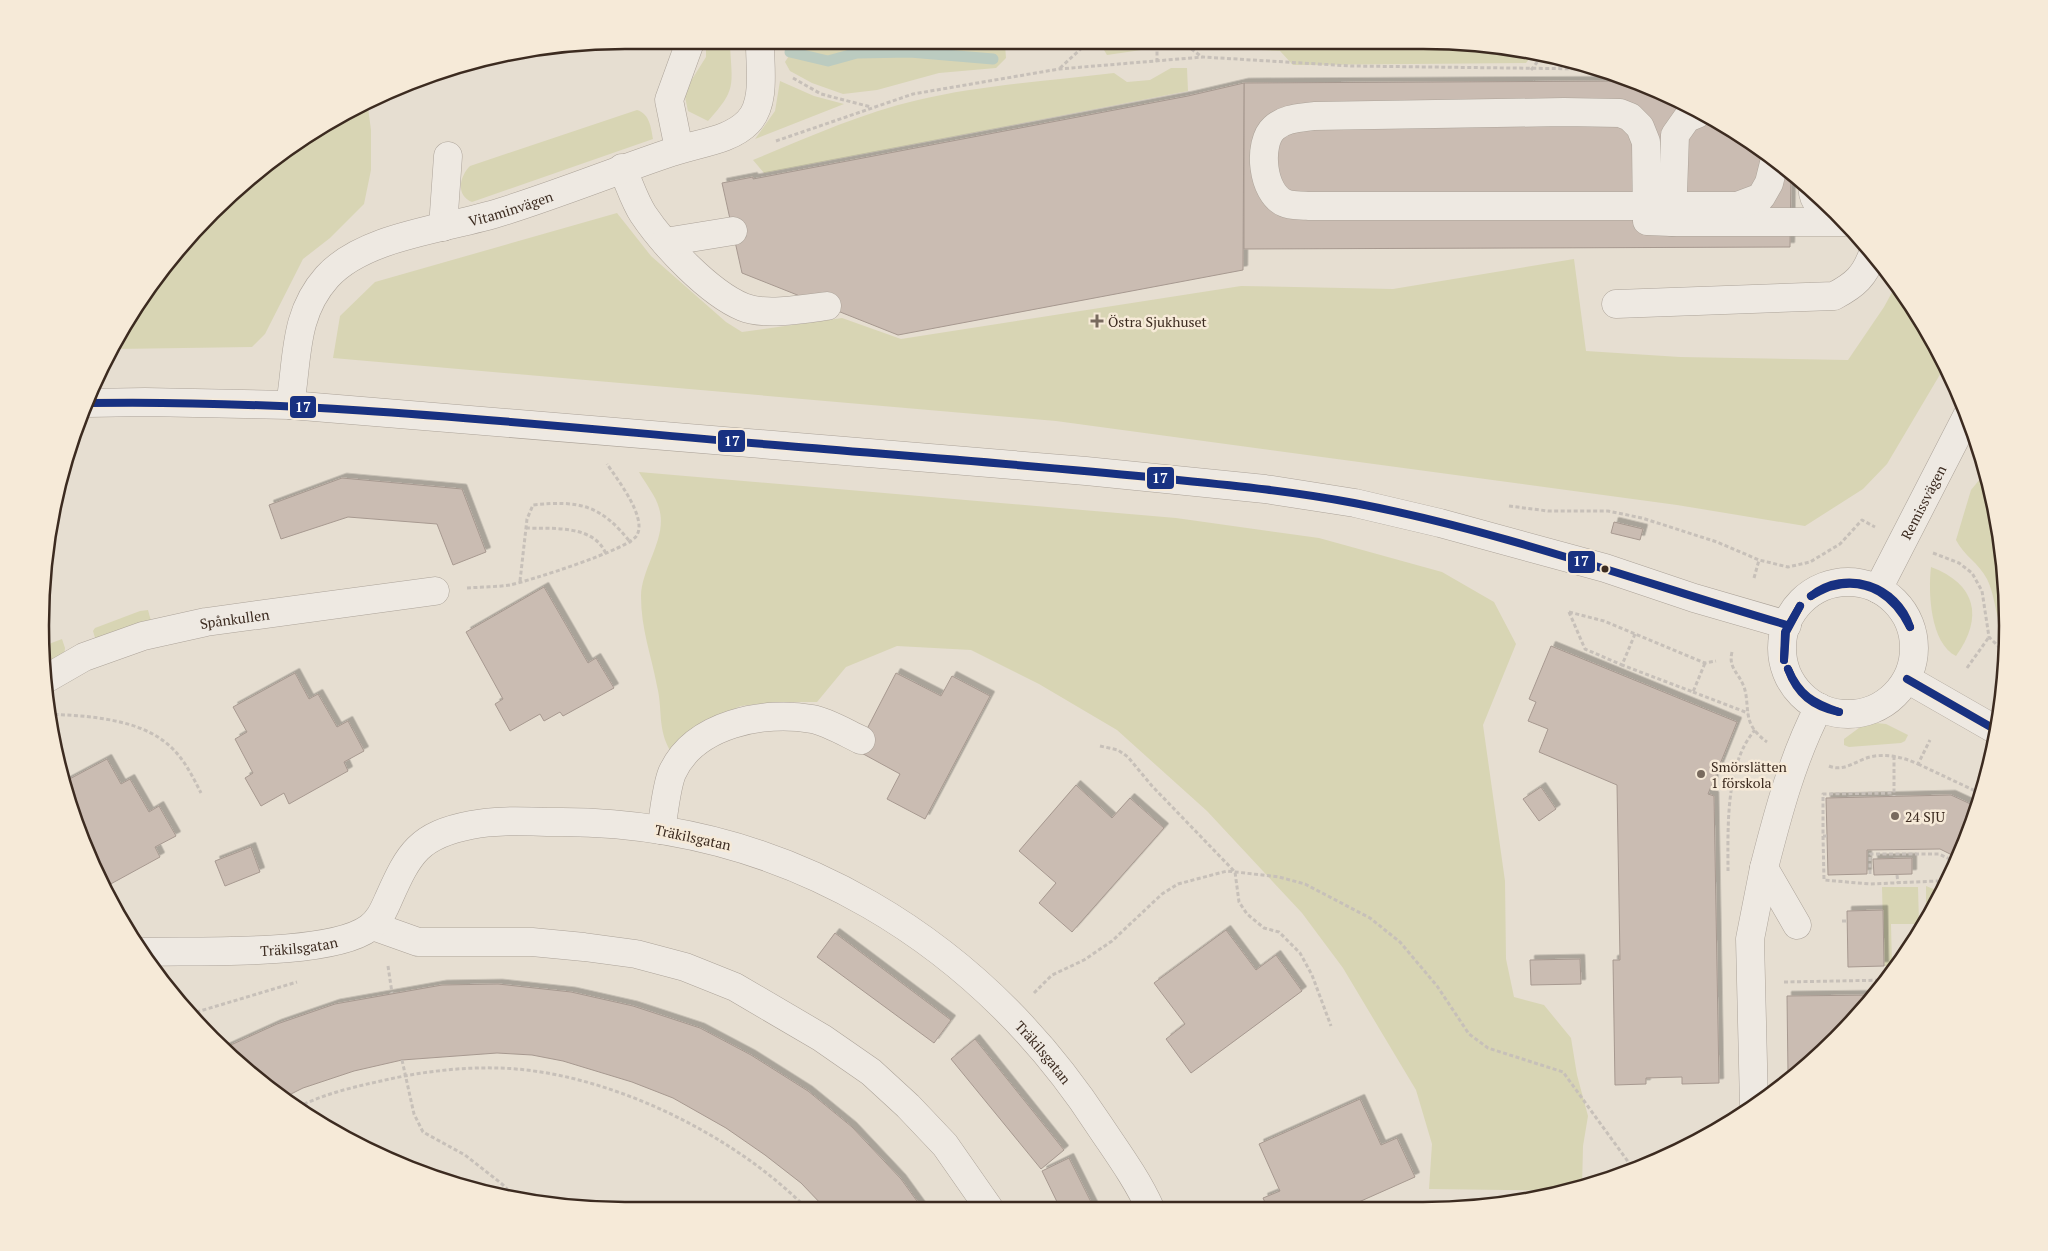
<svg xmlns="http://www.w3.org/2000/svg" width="2048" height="1251" font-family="'PT Serif',serif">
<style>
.green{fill:#d8d5b4}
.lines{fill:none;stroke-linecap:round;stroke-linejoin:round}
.stream{stroke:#bbcbc0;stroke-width:11}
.building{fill:#cabcb2;stroke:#a79990;filter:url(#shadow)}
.minor-casing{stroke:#aca399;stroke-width:29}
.path{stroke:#c7c0b9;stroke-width:3;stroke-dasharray:4 2.5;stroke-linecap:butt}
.minor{stroke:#eee9e2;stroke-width:28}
.bus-1-casing{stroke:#f6ead8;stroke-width:11}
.bus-1{stroke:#183181;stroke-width:8}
.poi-dot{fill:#786a5e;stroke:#f6ead8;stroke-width:2}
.bus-dot{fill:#3c2b20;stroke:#f6ead8;stroke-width:2}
.labels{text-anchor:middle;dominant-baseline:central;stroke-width:5;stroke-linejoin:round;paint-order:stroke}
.street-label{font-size:14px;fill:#3c2b20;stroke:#f6ead8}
.poi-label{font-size:14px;fill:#3c2b20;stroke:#f6ead8;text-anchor:start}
.rim{fill:none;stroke:#3c2b20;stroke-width:2.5}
.line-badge{stroke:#f6ead8;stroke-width:2}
.badge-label{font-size:14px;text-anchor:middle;font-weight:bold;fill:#fff}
</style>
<defs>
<filter id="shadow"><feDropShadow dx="4.5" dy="-4.5" stdDeviation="0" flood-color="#0004"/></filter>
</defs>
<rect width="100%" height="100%" fill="#e6ded1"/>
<g class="green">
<path d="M706,45H730C732,86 737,89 708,121L688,111L684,92L706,57Z"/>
<path d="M796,45H1005L1006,58L996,68L939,73L877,90L843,94L812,83L790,71L785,62Z"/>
<path d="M1101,45H1155V48L1107,55Z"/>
<path d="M1195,45H1499L1533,54L1526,63L1293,65L1280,51L1197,47Z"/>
<path d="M1171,68H1187L1188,91L764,173L753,160C807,138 861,113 918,100C982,85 1049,81 1114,73L1127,82L1150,80Z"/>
<path d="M780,81L814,96L844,104L755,139L775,111Z"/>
<path d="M367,100L371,130V170L364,204L330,238L303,259L265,334L252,347L115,349L139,300L211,212L269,161Z"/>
<path d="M637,110C650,114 651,128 653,139L472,202C455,195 460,176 470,166Z"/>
<path d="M617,213L651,256L726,322L742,332L842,318L901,339L1241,286L1393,289L1574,259L1586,351L1680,357L1848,360L1884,307L1896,285L1929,333L1945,366L1887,464L1863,489L1805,526L1677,505L1056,421L333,358L340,316L375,282Z"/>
<path d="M639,472L1176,518L1319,538L1442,572L1494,602L1516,644L1483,725L1505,881L1506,959L1514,997L1544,1005L1571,1038L1577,1075L1588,1116L1583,1146L1582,1188L1572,1191L1429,1189L1432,1144L1416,1090L1343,968L1302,913L1207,811L1117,730L1039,684L971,650L897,646L846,667L817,702H777L741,706L703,721L671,752C657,729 663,710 657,686C651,654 641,629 641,596C642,566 668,538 659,508C656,496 645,483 639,472Z"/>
<path d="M1985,473L2003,549L2006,635C1995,620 1996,597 1987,579C1979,563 1964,556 1956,540L1971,490Z"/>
<path d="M1931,567C1976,584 1984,617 1956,656C1930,643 1928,592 1931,567Z"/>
<path d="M148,610L151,621L96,641L93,631L95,628L140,611Z"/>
<path d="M62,639L65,648L64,656L43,668L41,647Z"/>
<path d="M1876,723L1886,724L1908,735L1905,741L1901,743L1849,747L1844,745V739L1863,725Z"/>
<path d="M1926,886L1943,893L1926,919Z"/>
<path d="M1882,887H1918L1919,924H1891L1892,966H1884Z"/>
</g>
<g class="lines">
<path class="stream" d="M790,52L828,61L857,53L910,52L993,59"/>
</g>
<g class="building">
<path d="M1632,81L1646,84L1779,161L1791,172L1790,247L1244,249V83Z"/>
<path d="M1244,83L1243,270L898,335L742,273L722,183L753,177V179L1188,96Z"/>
<path d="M342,478L462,489L486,552L453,565L437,524L348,517L281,539L269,505Z"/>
<path d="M1614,522L1643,529L1640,540L1611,533Z"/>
<path d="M544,587L588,663L596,658L614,688L563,716L560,712L544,721L540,714L510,731L495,704L503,699L466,632Z"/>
<path d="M1551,646L1737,722L1708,794L1714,796L1719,1083L1682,1084V1077L1646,1078V1084L1615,1085L1613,960H1620L1617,785L1539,752L1548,729L1528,721L1536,702L1529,699Z"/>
<path d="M295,673L309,699L318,694L337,727L348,721L364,751L344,762L348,771L289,804L284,793L261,806L245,778L253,773L235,739L247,732L233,707Z"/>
<path d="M896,673L941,696L952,676L990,696L925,819L887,799L900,774L856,750Z"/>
<path d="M107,759L121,784L130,779L149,812L159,806L176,836L155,847L160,857L107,886L71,813L64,782Z"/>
<path d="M1076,785L1112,818L1130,798L1164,828L1072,932L1039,903L1056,883L1019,851Z"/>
<path d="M1541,787L1556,809L1539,821L1523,799Z"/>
<path d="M1951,795L1977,807L1958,858L1940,849L1867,850V874L1828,875L1826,798Z"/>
<path d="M251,847L260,872L225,886L215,861Z"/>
<path d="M1912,858V874L1874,875L1873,859Z"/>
<path d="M1883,910L1884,966L1848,967L1847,911Z"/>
<path d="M1226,930L1256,970L1276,955L1302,991L1191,1073L1166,1039L1185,1024L1154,983Z"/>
<path d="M835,933L951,1020L934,1043L817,957Z"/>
<path d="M1580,959L1581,984L1531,985L1530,960Z"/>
<path d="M498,984L571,992L633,1006L700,1028L751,1055L808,1091L852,1127L901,1179L922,1208L824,1207L801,1183L765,1155L726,1128L673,1098L632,1082L563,1061L532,1055L497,1053L402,1060L354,1071L303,1088L283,1098L269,1090L222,1049L277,1024L335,1004L442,985Z"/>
<path d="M1874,995L1809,1066L1798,1073H1788L1787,996Z"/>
<path d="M975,1039L1064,1150L1041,1169L951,1059Z"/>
<path d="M1360,1099L1381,1145L1397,1138L1415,1177L1343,1209H1268L1263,1198L1280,1191L1259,1144Z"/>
<path d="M1069,1158L1094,1208H1060L1042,1171Z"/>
</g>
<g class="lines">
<defs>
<g id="minor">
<path d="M1697,114L1687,118L1675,135L1672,222H1844"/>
<path d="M679,149L669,100L689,45"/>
<path d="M622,168C629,183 634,200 643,214C663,244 709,293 743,307C764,316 805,309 827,306"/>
<path d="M1813,193C1816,207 1827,213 1840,218"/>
<path d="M1672,222L1647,221L1646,142L1640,127L1630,117L1620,113L1564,112L1314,116C1300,118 1285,118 1274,128C1257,143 1262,194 1285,203C1291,206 1301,205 1308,206H1737L1761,197L1769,183L1775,159"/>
<path d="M443,227L448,156"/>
<path d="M665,242L733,231"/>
<path d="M1616,304L1834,296C1855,285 1865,276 1873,253"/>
<path d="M88,403L145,402L290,405L1086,471L1265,489L1355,503L1440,523L1605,568L1694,598L1787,625"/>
<path id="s1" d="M290,405C298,359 293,315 327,277C365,235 448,229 501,212C559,194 615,171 672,152C697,143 730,141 748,122C766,104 760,68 760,45"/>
<circle cx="1848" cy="648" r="66"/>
<path id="s2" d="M1878,589L1967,416"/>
<path d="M1907,679L1996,730"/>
<path id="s3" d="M44,680L84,657L143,636L206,622L435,591"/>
<path d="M661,830C664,814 666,788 672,773C694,724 764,710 812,719C828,722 846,733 861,740"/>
<path d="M1797,925L1764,868C1778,813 1793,757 1819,707"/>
<path d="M373,926L418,942H532L584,947L636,954L685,967L735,987L822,1038L871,1072L908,1106L945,1145L989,1208"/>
<path id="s4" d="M139,952C192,950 329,957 369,928C380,920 384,909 389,898C409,853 419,835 471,825C500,819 533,822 562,822C787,823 978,940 1099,1125C1117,1152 1137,1179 1150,1208"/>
<path d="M1754,1105L1750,939L1764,868"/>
</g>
</defs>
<use href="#minor" class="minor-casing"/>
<g class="path">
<path d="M1157,45V62"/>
<path d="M1186,45L1202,57"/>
<path d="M1060,68L1085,45"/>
<path d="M1531,70L1542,56"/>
<path d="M793,78L821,94L871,107"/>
<path d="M776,141L913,94L1059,69L1203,57L1351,66L1589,69"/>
<path d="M1509,506L1548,511H1608L1642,518L1717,542L1759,560L1788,567L1810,562L1840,544L1862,520L1875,527"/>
<path d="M526,528C552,529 594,524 606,554"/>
<path d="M1933,553L1959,563L1972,573L1982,591L1989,637L2006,654"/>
<path d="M1754,578L1759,560"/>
<path d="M520,581L527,519L533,505C580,500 601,505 631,543"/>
<path d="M467,588C481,587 496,587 510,585C528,581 631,549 637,535C647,517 617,479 607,464"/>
<path d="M1569,612L1604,621L1705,663L1716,661"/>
<path d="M1569,612L1585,649L1622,665"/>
<path d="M1635,634L1622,665L1693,692L1705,663"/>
<path d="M1732,652C1728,668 1739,673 1744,687C1748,698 1746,711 1750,722C1753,730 1760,737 1767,742"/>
<path d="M1967,668L1989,637"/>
<path d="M1693,692L1748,713"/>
<path d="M48,714C88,716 141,718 172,748C185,761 193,777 201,793"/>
<path d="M1100,746L1118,750L1128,757L1152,786L1235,872L1239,902L1247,914L1264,928L1279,932L1300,953L1312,975L1331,1026"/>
<path d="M1894,756V796"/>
<path d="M1918,764L1982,794"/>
<path d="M1829,766C1846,773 1858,758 1875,756C1890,754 1905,758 1918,764L1930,740"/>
<path d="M1823,836L1824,880L1870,884L1937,881L1947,886"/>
<path d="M1827,836H1823V794L1894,793"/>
<path d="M1728,871C1728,829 1725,764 1755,730"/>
<path d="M1870,874V854H1939L1956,862"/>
<path d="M1897,875L1898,883"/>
<path d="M1842,921H1848"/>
<path d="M388,966L392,993"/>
<path d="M1784,982L1888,980"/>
<path d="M1034,993L1052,975L1084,960L1112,941L1162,894L1178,884L1227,871L1279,877L1305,884L1370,918L1400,942L1437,986L1469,1034L1488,1048L1563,1072L1632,1167"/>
<path d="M190,1014L297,982"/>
<path d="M402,1060L414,1114L423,1132L465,1155L502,1184L514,1196"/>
<path d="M298,1107C324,1094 353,1087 381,1081C419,1072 459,1067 497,1068C603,1070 732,1133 805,1207"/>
</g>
<use href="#minor" class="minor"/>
<defs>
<g id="bus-1">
<path d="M88,403C321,399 554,427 787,446C907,456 1028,465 1149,477C1217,484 1287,490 1354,503C1502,531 1643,583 1787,625"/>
<path d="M1811,596C1846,568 1897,586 1910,627"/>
<path d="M1811,596C1818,592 1826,587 1833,586C1869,577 1895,597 1910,627"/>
<path d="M1784,660L1785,632L1800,606"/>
<path d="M1784,660L1786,632L1800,606"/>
<path d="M1788,669C1799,695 1813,703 1839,712"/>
<path d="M1788,669C1797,694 1813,707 1839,712"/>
<path d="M1907,679L1996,730"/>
</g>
</defs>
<use href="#bus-1" class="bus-1-casing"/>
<use href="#bus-1" class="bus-1"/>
</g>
<g class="poi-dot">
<path d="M1094.5 313.5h5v5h5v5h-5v5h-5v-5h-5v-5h5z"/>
<circle cx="1701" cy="774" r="5"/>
<circle cx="1895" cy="816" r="5"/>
</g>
<circle class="bus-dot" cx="1605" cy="569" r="4.5"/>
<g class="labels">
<g class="street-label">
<text stroke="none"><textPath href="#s1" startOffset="334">Vitaminvägen</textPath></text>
<text stroke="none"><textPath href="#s2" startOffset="98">Remissvägen</textPath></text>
<text stroke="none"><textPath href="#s3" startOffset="202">Spånkullen</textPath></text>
<text transform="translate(693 837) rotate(12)">Träkilsgatan</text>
<text stroke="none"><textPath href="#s4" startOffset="160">Träkilsgatan</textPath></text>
<text stroke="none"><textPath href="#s4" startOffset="1029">Träkilsgatan</textPath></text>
</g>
<g class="poi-label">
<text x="1108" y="321">Östra Sjukhuset</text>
<text x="1711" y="766">Smörslätten<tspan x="1711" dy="16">1 förskola</tspan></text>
<text x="1905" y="816">24 SJU</text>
</g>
</g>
<path d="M0 0H2048V1251H0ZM625 49H1423A576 576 0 0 1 1999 625V626A576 576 0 0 1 1423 1202H625A576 576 0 0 1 49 626V625A576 576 0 0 1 625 49Z" fill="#f6ead8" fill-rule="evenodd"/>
<path class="rim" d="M625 49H1423A576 576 0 0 1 1999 625V626A576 576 0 0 1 1423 1202H625A576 576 0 0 1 49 626V625A576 576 0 0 1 625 49Z"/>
<g class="line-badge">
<rect x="289" y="395" width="28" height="24" rx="5" fill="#183181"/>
<rect x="717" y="429" width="29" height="24" rx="5" fill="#183181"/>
<rect x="1146" y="466" width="29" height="24" rx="5" fill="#183181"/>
<rect x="1567" y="550" width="29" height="24" rx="5" fill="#183181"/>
</g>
<g class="badge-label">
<text x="303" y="412">17</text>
<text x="732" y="446">17</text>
<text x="1160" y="483">17</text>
<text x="1581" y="566">17</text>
</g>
</svg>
